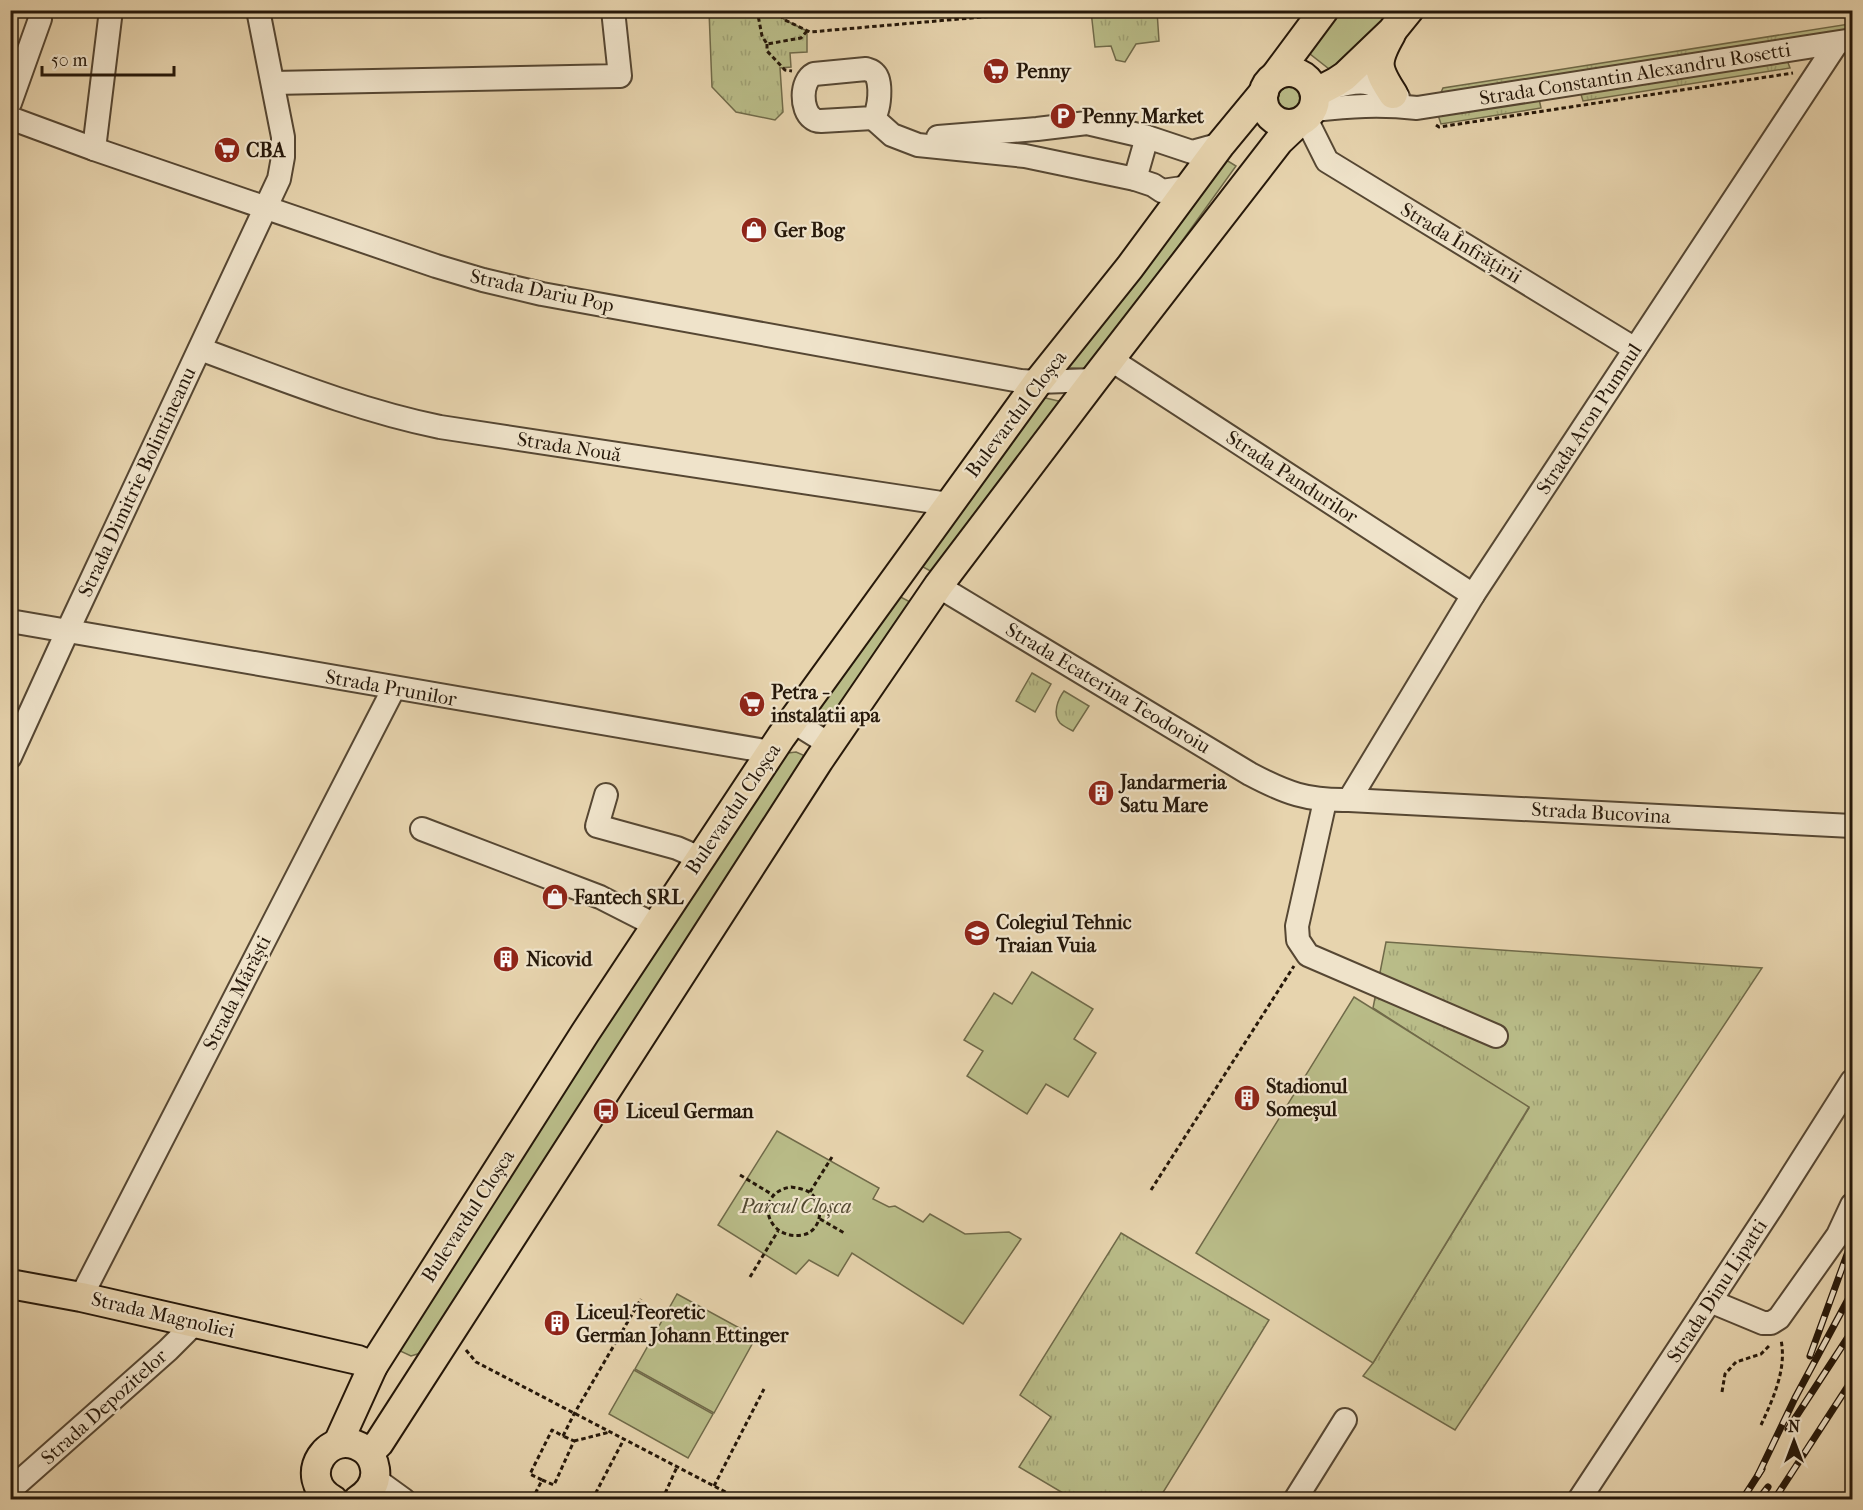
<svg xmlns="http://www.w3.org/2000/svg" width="1863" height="1510" font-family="'IM FELL French Canon',serif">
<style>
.grass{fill:url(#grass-tufts);stroke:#706a49;stroke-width:1.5}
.park{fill:#b9bc88;stroke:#706a49;stroke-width:1.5}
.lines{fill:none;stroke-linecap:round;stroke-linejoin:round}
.minor-casing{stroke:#564733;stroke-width:26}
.major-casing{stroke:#26180a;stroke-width:32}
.path{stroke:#26180a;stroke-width:3;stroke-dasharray:4.5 3;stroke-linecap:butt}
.minor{stroke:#efe3ca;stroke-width:22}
.major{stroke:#e7d4ae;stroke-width:28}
.rail-casing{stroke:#26180a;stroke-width:7}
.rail{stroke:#efe3ca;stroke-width:4.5;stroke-dasharray:14;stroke-linecap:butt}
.labels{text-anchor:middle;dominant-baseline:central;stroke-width:4.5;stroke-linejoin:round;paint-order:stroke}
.poi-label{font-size:20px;font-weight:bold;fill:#26180a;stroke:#efe3ca;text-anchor:start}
.street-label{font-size:20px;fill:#26180a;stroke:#efe3ca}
.park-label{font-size:20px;font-style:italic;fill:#524930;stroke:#efe3ca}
</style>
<defs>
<pattern id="grass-tufts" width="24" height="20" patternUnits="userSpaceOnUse" patternTransform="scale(1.5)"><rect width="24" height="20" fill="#b9bc88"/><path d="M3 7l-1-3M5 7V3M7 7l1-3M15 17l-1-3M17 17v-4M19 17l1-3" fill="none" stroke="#9fa174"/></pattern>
</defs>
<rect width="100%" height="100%" fill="#e7d4ae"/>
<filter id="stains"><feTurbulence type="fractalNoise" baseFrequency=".00333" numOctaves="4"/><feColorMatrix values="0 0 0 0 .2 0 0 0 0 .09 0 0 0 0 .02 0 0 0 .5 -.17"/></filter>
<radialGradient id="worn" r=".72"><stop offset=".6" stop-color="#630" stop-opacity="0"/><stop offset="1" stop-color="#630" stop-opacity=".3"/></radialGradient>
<g class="grass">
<path d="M709,11H774L785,20L807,31V52L790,53L791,67L780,68L783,112L775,120L736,112L712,87Z"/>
<path d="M1091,11H1157L1159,41L1136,44L1125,62L1116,60L1111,46L1095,47Z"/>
<path d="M1849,24L1851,36L1438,99L1443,88Z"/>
<path d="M1787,60L1790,68L1583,101L1579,88Z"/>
<path d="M1289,78L1296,79L1306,88L1307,108L1285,119C1271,114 1270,106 1269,93Z"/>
<path d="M1538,94L1541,108L1441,124L1437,112Z"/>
<path d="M1032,673L1051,684L1035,712L1016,701Z"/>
<path d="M1064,691L1089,706L1073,731C1069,729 1063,726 1060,723C1052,714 1058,699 1064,691Z"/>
<path d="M1386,942L1762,968L1455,1430L1363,1376L1373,1363L1529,1108L1373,1008Z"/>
<path d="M1121,1233L1269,1320L1159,1499H1073L1019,1467L1051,1417L1020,1395Z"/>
</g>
<g class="park">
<path d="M1335,11H1390L1338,76L1305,50Z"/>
<path d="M1218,155L1236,166L1090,369L1054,367Z"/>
<path d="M1033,395L1071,404L936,574L912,561Z"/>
<path d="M891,592L914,604L836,718C827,720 822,718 816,710Z"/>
<path d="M796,752L803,755L806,763L627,1031L438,1334L424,1352L411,1356L398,1350L517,1157L781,757L788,753Z"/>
<path d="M1032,972L1093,1009L1074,1039L1096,1053L1068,1097L1046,1084L1027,1114L967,1076L983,1051L964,1040L994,993L1012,1004Z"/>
<path d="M1354,997L1529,1107L1373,1363L1196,1253Z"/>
<path d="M777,1131L879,1188L873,1199L889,1207L895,1206L923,1222L930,1214L965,1234L1009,1232L1021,1239L963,1324L852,1253L838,1276L809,1260L796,1274L718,1225Z"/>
<path d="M677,1294L756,1337L714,1413L635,1369Z"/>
<path d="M634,1370L713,1414L688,1458L609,1414Z"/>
</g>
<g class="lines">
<defs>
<g id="minor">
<path d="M866,69C871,71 872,70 875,74C882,81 880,111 873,118L821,121C818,121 814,120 812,118C801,110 800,81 814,74Z"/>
<path d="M273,83L620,76L613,10"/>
<path d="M1330,88C1363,79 1368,80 1398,97"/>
<path d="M10,103L40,19"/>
<path d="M1313,110C1351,106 1379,104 1417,108L1846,41"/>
<path d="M10,118L94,149L436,266L483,280L542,294L1021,381L1038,382L1094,380"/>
<path d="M873,118L892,135L918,145L1025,156L1135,179L1153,185L1162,191L1189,187"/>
<path d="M1306,119L1327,161L1635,349"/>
<path d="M938,137L1037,129L1087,123L1147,137L1192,152L1221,144"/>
<path d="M94,149L111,10"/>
<path d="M1135,179L1147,137"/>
<path d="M200,349C279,378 357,410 440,427L948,504"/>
<path d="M1110,359L1473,595"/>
<path d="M938,586L1250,774C1286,793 1307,801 1349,800L1852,826"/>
<path d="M10,621L771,752"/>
<path d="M792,721L829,744"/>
<path d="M10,757L67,632L279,179L283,157V137L258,10"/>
<path d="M606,795L597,826L677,848L700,858"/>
<path d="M1349,800L1473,595L1837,43"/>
<path d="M1325,801L1297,926L1298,940L1308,955L1496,1036"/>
<path d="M422,829L600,897L655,925"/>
<path d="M81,1297L394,688"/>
<path d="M1710,1301L1763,1323H1771L1779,1318L1838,1235L1852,1205"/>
<path d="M375,1479L404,1500"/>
<path d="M10,1490L168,1350L196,1322"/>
<path d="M1295,1500L1345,1420"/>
<path d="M1579,1500L1772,1207L1852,1081"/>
</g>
<g id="major">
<path d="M1391,34C1375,62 1376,68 1393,94"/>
<circle cx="1289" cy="98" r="26"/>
<path d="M1275,76L1324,10"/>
<path d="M1315,93L1336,82L1345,76L1392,31L1409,10"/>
<path d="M10,1284L81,1297L358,1360L373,1366"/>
<path d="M338,1443L373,1366L585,1033L781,737L1038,382L1130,267L1221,144L1264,92"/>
<path d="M369,1453L379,1443L819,760L938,586L1094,380L1279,141L1298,123"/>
<path d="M333,1500C294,1478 329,1424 365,1450C371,1455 374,1462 375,1469C377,1483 369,1493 358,1500"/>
</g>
</defs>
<use href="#minor" class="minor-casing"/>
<use href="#major" class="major-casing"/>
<g class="path">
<path d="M757,10L762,36L767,44L801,38L807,31"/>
<path d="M774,10L785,20L810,32L1063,10"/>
<path d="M767,44V51L785,70L792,71"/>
<path d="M1436,125L1439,127L1793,73"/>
<path d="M740,1175L773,1195"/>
<path d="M791,1187C797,1188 804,1189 809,1192C826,1203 822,1232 802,1235C766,1241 753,1193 791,1187Z"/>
<path d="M1151,1190L1294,966"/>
<path d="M810,1192L832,1157"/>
<path d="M820,1219L846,1234"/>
<path d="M750,1277L778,1231"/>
<path d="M466,1350L476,1362L737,1498"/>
<path d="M1722,1392L1725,1374L1736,1362L1761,1354L1771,1344"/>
<path d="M1761,1425C1773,1399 1787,1369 1781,1340"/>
<path d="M574,1441L610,1432"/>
<path d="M542,1480L554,1485L574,1441L563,1436"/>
<path d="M714,1486L764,1389"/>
<path d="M532,1500L542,1480L530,1474L552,1430L563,1436L574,1414L641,1299"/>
<path d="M592,1500L624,1439"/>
<path d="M662,1500L677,1467"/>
</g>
<use href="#minor" class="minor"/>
<use href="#major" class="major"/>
<defs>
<g id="rail">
<path d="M1810,1356L1852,1241"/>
<path d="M1788,1429L1852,1331"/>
<path d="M1758,1475L1795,1398L1852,1292"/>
<path d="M1742,1500L1762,1469"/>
<path d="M1758,1500L1768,1487"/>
<path d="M1774,1500L1852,1380"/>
</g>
</defs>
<use href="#rail" class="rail-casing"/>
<use href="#rail" class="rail"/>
</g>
<defs>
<symbol id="supermarket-disc" viewBox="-11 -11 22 22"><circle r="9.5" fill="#8f2418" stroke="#efe3ca"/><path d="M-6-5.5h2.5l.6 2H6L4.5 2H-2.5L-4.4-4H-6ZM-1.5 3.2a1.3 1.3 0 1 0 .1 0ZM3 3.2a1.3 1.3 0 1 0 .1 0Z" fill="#fff"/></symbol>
<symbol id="parking-disc" viewBox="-11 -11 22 22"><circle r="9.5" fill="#8f2418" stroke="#efe3ca"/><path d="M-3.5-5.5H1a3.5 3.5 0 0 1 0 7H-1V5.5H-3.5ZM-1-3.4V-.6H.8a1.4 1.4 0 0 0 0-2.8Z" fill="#fff"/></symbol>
<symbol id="shop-disc" viewBox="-11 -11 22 22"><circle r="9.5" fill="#8f2418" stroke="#efe3ca"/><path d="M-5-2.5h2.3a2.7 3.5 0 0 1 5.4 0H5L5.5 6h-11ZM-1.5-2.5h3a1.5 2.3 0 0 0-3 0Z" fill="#fff"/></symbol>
<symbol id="building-disc" viewBox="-11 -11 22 22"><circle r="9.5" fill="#8f2418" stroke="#efe3ca"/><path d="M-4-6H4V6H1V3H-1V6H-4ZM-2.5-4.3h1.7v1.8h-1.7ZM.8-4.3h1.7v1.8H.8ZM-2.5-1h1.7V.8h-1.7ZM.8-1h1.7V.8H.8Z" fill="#fff"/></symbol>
<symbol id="school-disc" viewBox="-11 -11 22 22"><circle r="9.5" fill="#8f2418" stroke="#efe3ca"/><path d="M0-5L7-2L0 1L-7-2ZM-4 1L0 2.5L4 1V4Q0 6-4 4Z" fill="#fff"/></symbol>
<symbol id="bus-disc" viewBox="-11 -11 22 22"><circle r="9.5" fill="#8f2418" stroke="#efe3ca"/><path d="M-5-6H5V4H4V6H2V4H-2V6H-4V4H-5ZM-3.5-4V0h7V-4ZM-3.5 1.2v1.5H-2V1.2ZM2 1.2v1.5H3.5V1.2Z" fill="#fff"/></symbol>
</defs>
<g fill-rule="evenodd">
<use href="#supermarket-disc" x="981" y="56" width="30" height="30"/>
<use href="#parking-disc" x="1048" y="101" width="30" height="30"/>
<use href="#supermarket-disc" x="212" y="135" width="30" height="30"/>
<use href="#shop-disc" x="739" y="215" width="30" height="30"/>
<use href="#supermarket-disc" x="737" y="689" width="30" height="30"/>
<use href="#building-disc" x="1086" y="778" width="30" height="30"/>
<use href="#shop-disc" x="540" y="882" width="30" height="30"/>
<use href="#school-disc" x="962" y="918" width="30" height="30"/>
<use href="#building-disc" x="491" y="944" width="30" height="30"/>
<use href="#building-disc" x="1232" y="1083" width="30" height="30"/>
<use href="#bus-disc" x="591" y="1096" width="30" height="30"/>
<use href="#building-disc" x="542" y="1308" width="30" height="30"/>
</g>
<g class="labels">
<g class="poi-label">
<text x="1016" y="71">Penny</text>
<text x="1082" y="116">Penny Market</text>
<text x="246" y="150">CBA</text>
<text x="774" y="230">Ger Bog</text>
<text x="771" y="692">Petra -<tspan x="771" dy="23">instalatii apa</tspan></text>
<text x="1120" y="782">Jandarmeria<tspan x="1120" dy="23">Satu Mare</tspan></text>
<text x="574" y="897">Fantech SRL</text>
<text x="996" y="922">Colegiul Tehnic<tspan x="996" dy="23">Traian Vuia</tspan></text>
<text x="526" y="959">Nicovid</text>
<text x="1266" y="1086">Stadionul<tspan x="1266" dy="23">Someșul</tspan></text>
<text x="626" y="1111">Liceul German</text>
<text x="576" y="1312">Liceul Teoretic<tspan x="576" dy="23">German Johann Ettinger</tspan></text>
</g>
<g class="street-label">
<text transform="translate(1635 74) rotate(-9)">Strada Constantin Alexandru Rosetti</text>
<text transform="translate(1461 243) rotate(31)">Strada Înfrățirii</text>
<text transform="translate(542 291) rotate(12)">Strada Dariu Pop</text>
<text transform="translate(1016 414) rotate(-53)">Bulevardul Cloșca</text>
<text transform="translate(1589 419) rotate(-57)">Strada Aron Pumnul</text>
<text transform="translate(569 447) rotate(9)">Strada Nouă</text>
<text transform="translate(1292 477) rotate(33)">Strada Pandurilor</text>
<text transform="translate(137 482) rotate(-65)">Strada Dimitrie Bolintineanu</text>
<text transform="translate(391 688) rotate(10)">Strada Prunilor</text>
<text transform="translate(1108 688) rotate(31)">Strada Ecaterina Teodoroiu</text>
<text transform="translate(733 809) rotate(-56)">Bulevardul Cloșca</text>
<text transform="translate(1601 813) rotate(3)">Strada Bucovina</text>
<text transform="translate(237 993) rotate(-63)">Strada Mărăști</text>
<text transform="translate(468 1216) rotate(-57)">Bulevardul Cloșca</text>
<text transform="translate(1717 1291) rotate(-57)">Strada Dinu Lipatti</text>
<text transform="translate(163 1315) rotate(13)">Strada Magnoliei</text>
<text transform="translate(104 1407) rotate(-42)">Strada Depozitelor</text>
</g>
<g class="park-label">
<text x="796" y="1206">Parcul Cloșca</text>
</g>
</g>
<rect width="1863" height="1510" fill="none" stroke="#e7d4ae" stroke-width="36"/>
<rect x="12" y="12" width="1839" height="1486" fill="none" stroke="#26180a" stroke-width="3"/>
<rect x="18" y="18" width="1827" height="1474" fill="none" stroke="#26180a" stroke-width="1.5"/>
<g transform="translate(1794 1441)" stroke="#efe3ca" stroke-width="4.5" paint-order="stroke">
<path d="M0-4.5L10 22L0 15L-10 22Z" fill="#26180a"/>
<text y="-9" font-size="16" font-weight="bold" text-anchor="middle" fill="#26180a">N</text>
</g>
<path d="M42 66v9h132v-9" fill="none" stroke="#26180a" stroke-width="3"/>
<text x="51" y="66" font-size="18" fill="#26180a" stroke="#efe3ca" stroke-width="4.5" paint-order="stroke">50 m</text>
<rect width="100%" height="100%" filter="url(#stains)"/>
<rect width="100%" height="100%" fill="url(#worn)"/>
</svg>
